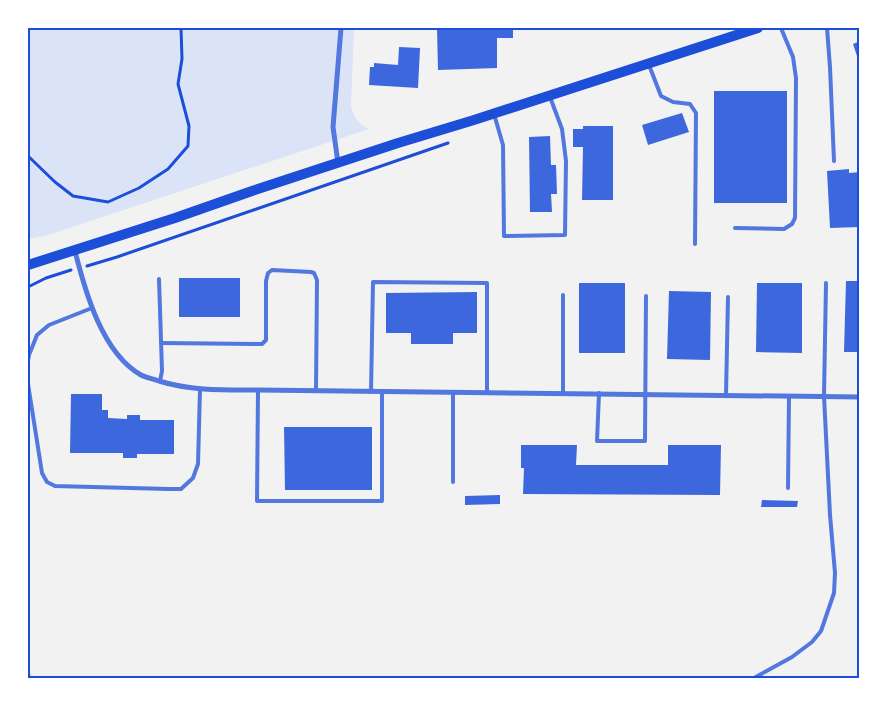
<svg xmlns="http://www.w3.org/2000/svg" width="887" height="706" font-family="Quicksand,sans-serif">
<style>
.green{fill:#dbe4f7}
.building{fill:#3d67dc}
.lines{fill:none;stroke-linecap:round;stroke-linejoin:round}
.path{stroke:#1d4ed8;stroke-width:3}
.service{stroke:#5277de;stroke-width:4}
.minor{stroke:#5277de;stroke-width:5}
.secondary{stroke:#1d4ed8;stroke-width:10}
.neatline{fill:none;stroke:#1d4ed8;stroke-width:2}
</style>
<rect width="100%" height="100%" fill="#f2f2f2"/>
<path class="green" d="M28,28H354L351,106C354,117 358,124 369,129L45,236L28,239Z"/>
<g class="building">
<path d="M437,28H513V38H497V68L438,70Z"/>
<path d="M860,41V61L859,62L853,44Z"/>
<path d="M399,47L420,48L418,88L369,85L370,67H374V63L398,65Z"/>
<rect x="714" y="91" width="73" height="112"/>
<path d="M682,113L689,132L648,145L642,125Z"/>
<path d="M583,126H613V200H582L583,147H573V129H583Z"/>
<path d="M550,136L551,165H556L557,194H551L552,212H530L529,137Z"/>
<path d="M849,169V173L860,172V227L830,228L827,171Z"/>
<rect x="179" y="278" width="61" height="39"/>
<path d="M846,281H860V352H844Z"/>
<rect x="579" y="283" width="46" height="70"/>
<path d="M757,283H802V353L756,352Z"/>
<path d="M669,291L711,292L710,360L667,359Z"/>
<path d="M477,292V333H453V344H411V333H386V293Z"/>
<path d="M71,394H102V410H108V418L127,419V415H140V420H174V454H137V458H123V453H70Z"/>
<path d="M284,427H372V490H285Z"/>
<path d="M521,445H577L576,465H668V445H721L720,495L523,494L524,468H521Z"/>
<path d="M500,495V504L465,505V496Z"/>
<path d="M762,500L798,501L797,507H761Z"/>
</g>
<g class="lines">
<g class="path">
<path d="M28,156L55,182L73,196L108,202L139,188L168,169L188,146L189,126L178,84L182,59L181,28"/>
<path d="M87,266L117,257L448,143"/>
<path d="M28,287L46,278L71,270"/>
<path d="M28,668L29,678"/>
</g>
<g class="service">
<path d="M827,28L830,67L834,161"/>
<path d="M649,65L661,96L673,102L690,104L696,113L695,244"/>
<path d="M494,114L503,145L504,236L565,235L566,161L562,129L550,97"/>
<path d="M735,228L784,229L792,224L795,218L796,78L793,57L781,28"/>
<path d="M159,279L162,371L160,381"/>
<path d="M161,343L262,344L266,340V281L268,273L272,270L311,272L314,273L317,280L316,391"/>
<path d="M28,361L29,355L37,335L49,325L92,308"/>
<path d="M28,384L42,473L47,482L55,486L169,489H181L193,478L198,464L200,389"/>
<path d="M258,390L257,501H382V392"/>
<path d="M371,392L373,282L487,283V392"/>
<path d="M453,392V482"/>
<path d="M563,393V295"/>
<path d="M599,393L597,441H645L646,296"/>
<path d="M726,395L728,297"/>
<path d="M788,488L789,396"/>
<path d="M754,678L792,657L812,642L821,631L834,593L835,573L830,515L824,396L826,283"/>
</g>
<g class="minor">
<path d="M338,163L333,127L341,28"/>
<path d="M75,251C85,291 102,353 141,375C147,378 154,379 159,381C191,391 224,390 258,390L860,397"/>
</g>
<path class="secondary" d="M28,265L175,218L252,191L398,143L474,120L758,28"/>
</g>
<rect width="887" height="706" fill="none" stroke="#ffffff" stroke-width="58"/>
<rect x="29" y="29" width="829" height="648" class="neatline"/>
</svg>
